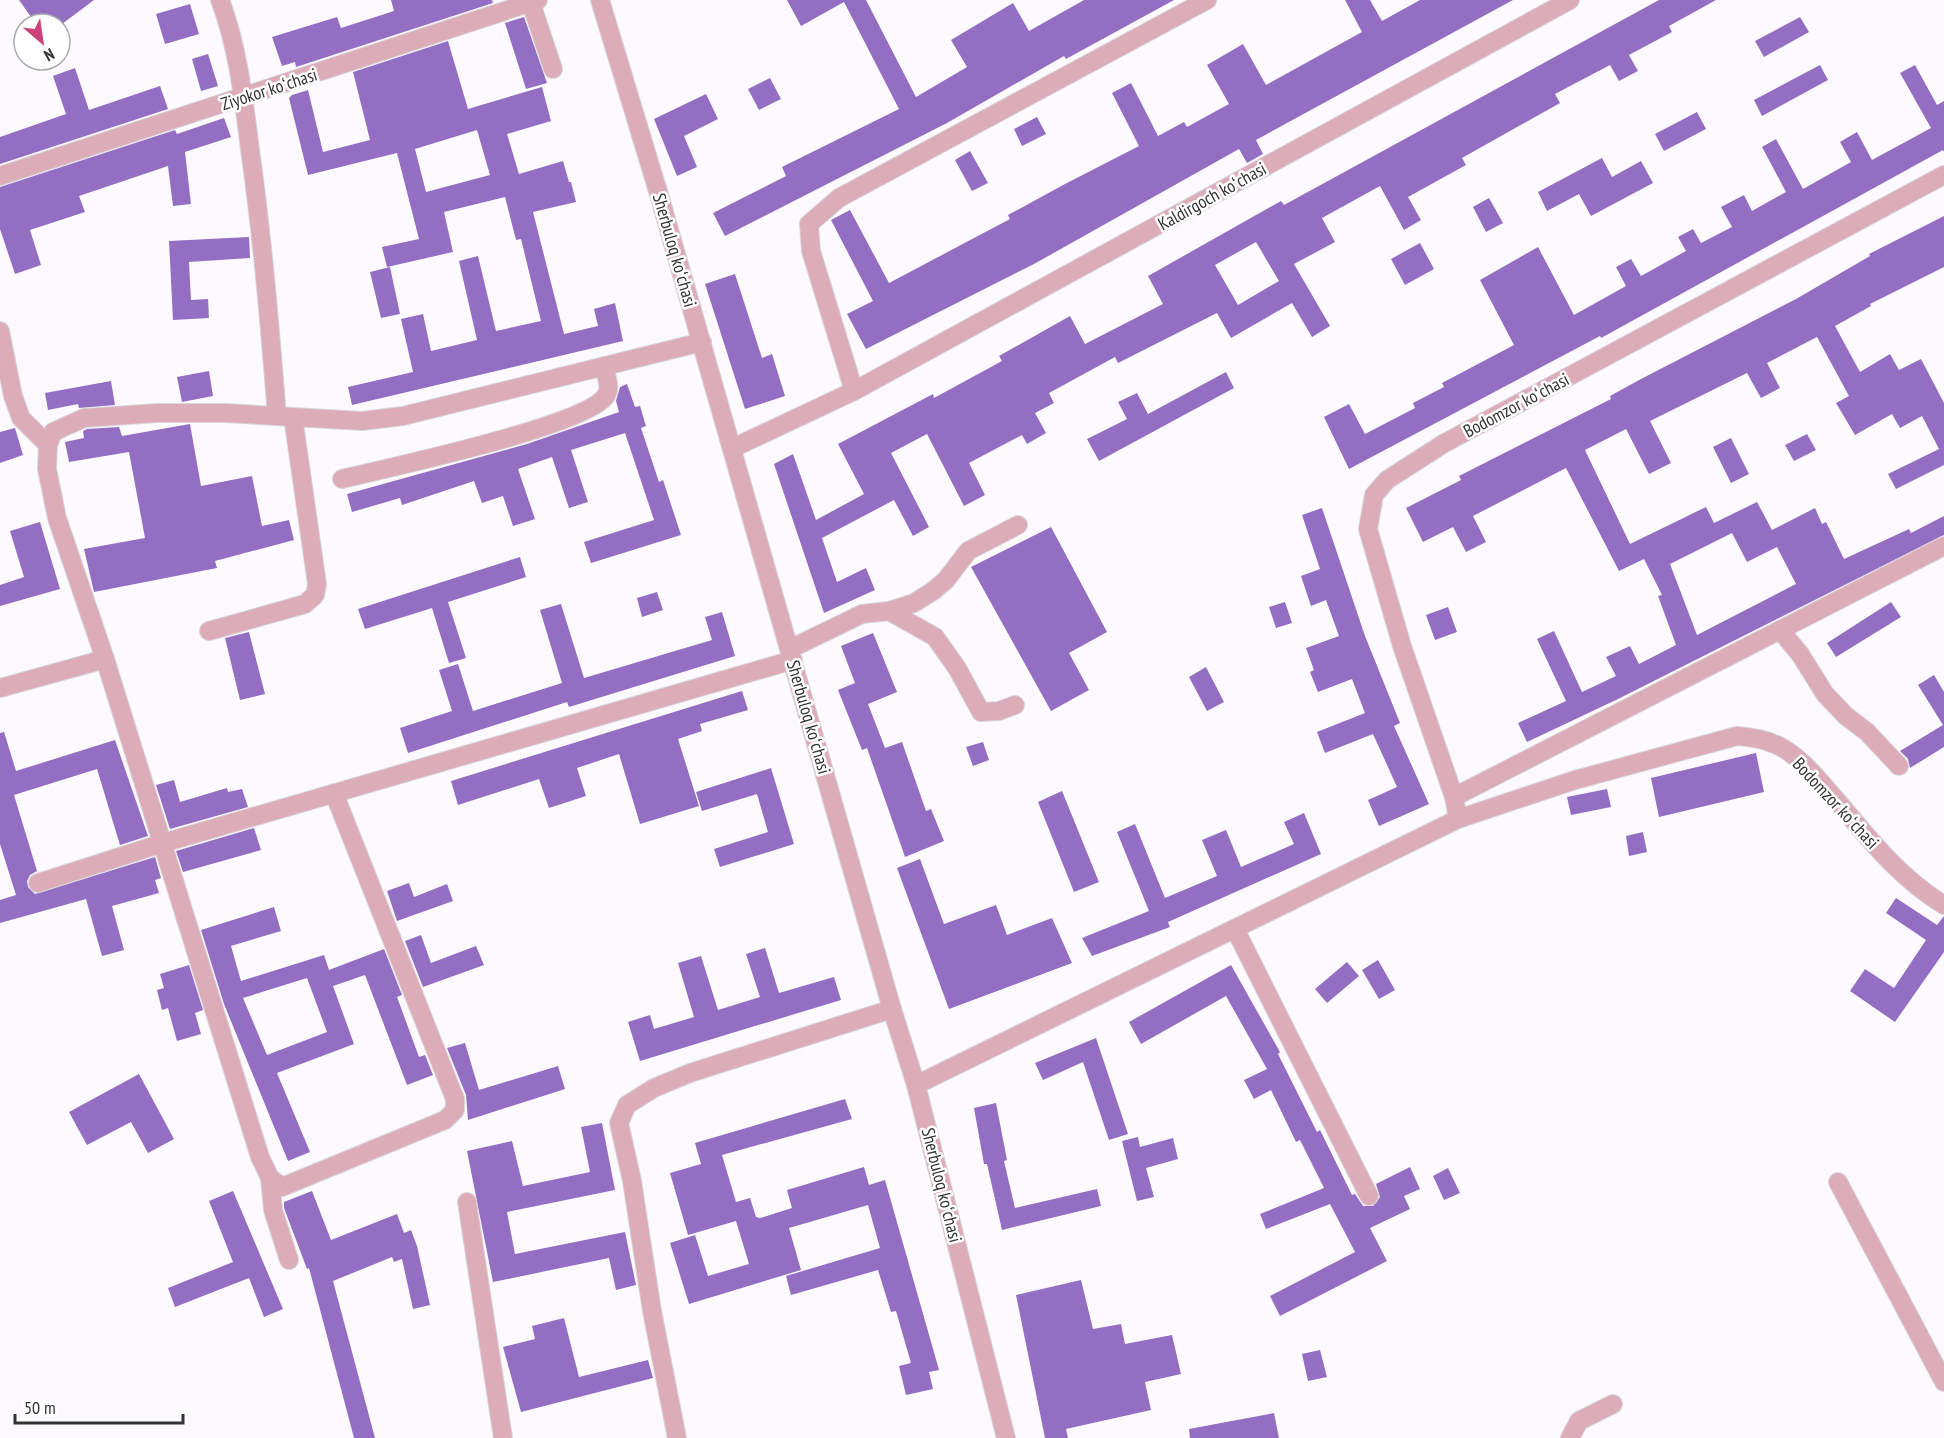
<svg xmlns="http://www.w3.org/2000/svg" width="1944" height="1438" font-family="'PT Sans Narrow',sans-serif">
<style>
.building{fill:#936ec2;fill-rule:evenodd}
.lines{fill:none;stroke-linecap:round;stroke-linejoin:round}
.minor-casing{stroke:#d8d6db;stroke-width:20}
.minor{stroke:#dcacb8;stroke-width:18}
.labels{text-anchor:middle;dominant-baseline:central;stroke-width:5;stroke-linejoin:round;paint-order:stroke}
.street-label{font-size:18px;fill:#333235;stroke:#fff}
</style>
<rect width="100%" height="100%" fill="#fcfaff"/>
<g class="building">
<path d="M19,0H94L62,24H36Z"/>
<path d="M391,0H492L493,3L296,67L295,62L282,66L272,37L337,17L341,28L394,11Z"/>
<path d="M787,0H866L916,97L967,67L951,40L1013,3L1029,31L1084,0H1174L1066,59L1064,56L947,123L725,236L713,213L786,176L782,167L899,109L844,2L801,26Z"/>
<path d="M1345,0H1370L1382,21L1420,0H1513L1256,140L1263,154L1247,163L1239,149L1034,264L866,349L847,314L873,301L831,220L850,210L889,283L1010,219L1008,215L1065,184L1139,146L1112,93L1131,83L1158,136L1184,122L1187,127L1229,104L1207,65L1243,44L1266,85L1362,32Z"/>
<path d="M1659,0H1716L1669,26L1672,32L1629,55L1638,71L1619,81L1610,65L1555,94L1560,103L1462,158L1466,165L1408,197L1421,220L1404,230L1380,186L1322,218L1335,242L1294,264L1330,326L1312,337L1292,303L1231,338L1217,313L1118,363L1115,357L1049,393L1054,403L1035,413L1046,433L1027,444L1022,435L969,463L985,495L964,506L927,434L891,453L929,527L913,536L894,500L822,538L837,582L866,568L875,590L824,613L774,464L793,454L816,520L864,494L838,444L933,394L934,398L1002,361L999,356L1070,316L1085,344L1163,304L1148,276L1281,201L1284,205ZM1256,242L1279,281L1238,305L1215,265Z"/>
<path d="M190,4L199,34L165,44L156,14Z"/>
<path d="M524,17L547,83L526,89L505,23Z"/>
<path d="M1800,17L1809,32L1764,57L1755,41Z"/>
<path d="M448,41L468,109L542,87L551,121L507,134L519,174L563,161L569,182H571L576,202L533,212L564,334L598,326L594,309L615,303L623,341L352,405L348,387L413,372L401,319L423,314L431,351L477,340L459,261L478,256L496,331L541,321L521,239L516,240L505,197L444,212L453,252L387,267L382,247L419,239L397,153L308,175L289,98L292,95L308,90L323,152L370,140L353,72ZM477,130L490,175L426,192L415,149Z"/>
<path d="M208,54L218,86L201,91L192,59Z"/>
<path d="M1820,65L1828,80L1762,116L1754,100Z"/>
<path d="M1915,65L1937,105L1944,101V152L1943,150L1601,338L1600,336L1349,469L1324,417L1349,404L1365,434L1415,408L1413,403L1444,387L1442,383L1514,345L1480,280L1538,247L1574,315L1626,286L1616,267L1631,259L1641,276L1686,251L1678,237L1693,229L1701,243L1732,227L1721,207L1744,195L1752,211L1786,192L1762,147L1776,139L1803,189L1851,162L1840,142L1857,132L1872,160L1931,128L1900,73Z"/>
<path d="M75,68L89,110L160,86L168,109L0,164V137L66,114L53,76Z"/>
<path d="M770,78L781,99L759,110L748,89Z"/>
<path d="M706,94L718,119L684,136L697,167L677,176L654,119Z"/>
<path d="M1697,112L1706,129L1664,151L1655,134Z"/>
<path d="M1037,117L1046,134L1022,146L1014,129Z"/>
<path d="M224,118L231,137L185,152L191,204L173,206L168,166L79,196L85,212L30,230L41,265L15,274L0,229V187L175,130L177,134Z"/>
<path d="M970,151L988,183L972,191L955,160Z"/>
<path d="M1602,158L1612,177L1641,161L1653,183L1591,216L1579,194L1547,211L1538,192Z"/>
<path d="M1489,198L1503,223L1486,232L1473,207Z"/>
<path d="M1944,216V267L1870,304L1871,306L1835,326L1860,372L1890,354L1899,370L1921,359L1944,403V465L1896,489L1888,474L1939,449L1922,416L1900,428L1892,414L1855,435L1836,403L1849,396L1817,337L1767,363L1780,388L1761,398L1747,373L1650,421L1671,463L1649,474L1626,429L1585,450L1630,544L1706,507L1714,523L1757,502L1772,530L1815,508L1822,524L1826,522L1844,559L1909,529L1911,533L1944,516V535L1618,699L1527,742L1518,723L1566,701L1537,639L1554,631L1582,692L1616,676L1606,657L1630,646L1639,664L1676,645L1658,596L1662,595L1644,559L1619,571L1566,468L1473,516L1486,542L1466,552L1453,527L1423,542L1406,508L1461,480L1459,476L1611,399L1610,396L1641,379L1796,299L1870,256L1869,254ZM1732,533L1747,562L1777,547L1796,584L1697,635L1670,564Z"/>
<path d="M249,237L250,258L189,262L191,300L208,299L209,318L173,320L169,241Z"/>
<path d="M1420,243L1434,269L1405,285L1391,259Z"/>
<path d="M390,267L400,314L381,318L370,272Z"/>
<path d="M735,274L762,358L772,354L785,396L745,409L705,284Z"/>
<path d="M209,371L213,396L182,402L177,377Z"/>
<path d="M1226,372L1234,388L1099,461L1087,439L1127,419L1118,402L1137,393L1148,414Z"/>
<path d="M111,381L115,405L79,408L78,404L48,410L45,393Z"/>
<path d="M627,384L635,407L640,406L646,426L641,428L659,482L663,480L681,535L591,563L584,542L654,520L625,433L571,450L588,502L569,508L552,457L518,469L535,519L513,526L503,496L482,503L474,481L402,505L400,498L352,512L347,494L527,444L619,412L616,401L620,387Z"/>
<path d="M190,424L201,486L252,476L262,526L289,520L294,540L215,561L217,568L94,592L84,549L145,538L129,452L69,462L65,442L84,438L83,431L87,429L119,427L122,436Z"/>
<path d="M15,428L23,455L0,463V432Z"/>
<path d="M1807,434L1816,450L1794,461L1785,445Z"/>
<path d="M1731,438L1749,474L1731,483L1713,447Z"/>
<path d="M1322,508L1365,636L1400,723L1394,726L1429,804L1379,826L1368,800L1397,787L1373,734L1325,753L1317,732L1365,713L1352,679L1318,692L1310,672L1314,670L1306,648L1339,636L1326,600L1311,606L1301,576L1320,569L1302,515Z"/>
<path d="M40,522L60,589L0,606V585L24,577L10,531Z"/>
<path d="M1051,527L1107,632L1069,653L1089,690L1051,711L971,567Z"/>
<path d="M520,557L526,577L448,602L466,658L449,663L432,608L365,629L358,609Z"/>
<path d="M657,592L663,610L642,617L637,598Z"/>
<path d="M1285,602L1292,623L1276,628L1269,607Z"/>
<path d="M1891,602L1901,617L1836,657L1827,643Z"/>
<path d="M561,604L584,678L712,640L705,617L722,612L735,656L569,707L567,702L408,753L400,728L452,711L439,670L458,664L473,711L562,683L540,610Z"/>
<path d="M1448,607L1457,632L1435,640L1426,615Z"/>
<path d="M249,632L265,694L240,700L225,638Z"/>
<path d="M873,633L897,692L868,704L885,748L902,742L926,811L931,809L944,841L905,857L867,748L862,750L838,690L855,683L841,646Z"/>
<path d="M1206,667L1224,702L1207,711L1189,677Z"/>
<path d="M1934,675L1944,692V747L1910,768L1908,759L1900,751L1943,725L1918,685Z"/>
<path d="M742,691L748,710L700,724L702,731L678,739L699,806L640,824L619,754L577,768L586,796L549,808L539,779L458,805L451,781Z"/>
<path d="M4,732L16,771L115,740L148,836L120,845L97,769L14,795L37,871L30,875L27,881L28,887L35,894L155,857L161,878L155,880L159,893L112,906L124,950L102,956L86,899L0,923V900L16,895L0,844V733Z"/>
<path d="M983,742L989,760L973,766L966,747Z"/>
<path d="M1756,753L1764,792L1659,817L1651,778Z"/>
<path d="M771,768L794,844L720,867L714,849L768,832L757,794L702,811L696,792Z"/>
<path d="M174,780L180,802L227,788L228,792L242,789L248,807L170,829L156,785Z"/>
<path d="M1607,789L1611,807L1571,815L1567,797Z"/>
<path d="M1062,791L1099,882L1074,892L1038,802Z"/>
<path d="M1304,813L1321,854L1168,922L1170,927L1092,956L1082,938L1149,911L1117,832L1135,824L1165,898L1217,876L1202,840L1226,830L1241,867L1294,844L1284,822Z"/>
<path d="M254,828L261,850L183,872L176,851Z"/>
<path d="M1643,832L1647,852L1629,856L1626,836Z"/>
<path d="M920,859L944,924L996,905L1007,935L1052,918L1072,963L949,1009L897,868Z"/>
<path d="M409,883L414,897L447,884L453,901L397,921L387,891Z"/>
<path d="M1896,898L1937,925L1944,916V952L1895,1022L1850,991L1865,969L1894,988L1926,940L1886,913Z"/>
<path d="M274,907L281,931L231,946L241,981L324,955L329,970L384,949L402,995L397,997L419,1057L425,1055L433,1075L407,1085L365,975L333,986L354,1044L277,1073L310,1152L288,1161L224,1004L201,930ZM307,978L327,1032L267,1055L243,998Z"/>
<path d="M421,935L431,963L476,946L484,965L423,987L405,941Z"/>
<path d="M765,948L779,993L834,977L841,1000L640,1061L628,1022L650,1015L654,1029L694,1017L678,963L701,956L718,1010L760,997L746,954Z"/>
<path d="M1378,960L1395,990L1379,999L1362,970Z"/>
<path d="M1347,962L1359,976L1327,1003L1315,989Z"/>
<path d="M189,965L203,1010L195,1013L201,1034L177,1041L168,1008L162,1010L157,990L164,988L160,974Z"/>
<path d="M1231,965L1280,1052L1278,1054L1317,1132L1320,1130L1352,1195L1355,1194L1363,1206H1373L1380,1197L1376,1184L1410,1167L1420,1189L1404,1196L1410,1209L1370,1228L1387,1261L1280,1316L1270,1296L1355,1252L1330,1204L1266,1229L1260,1214L1324,1188L1300,1140L1296,1142L1271,1090L1254,1099L1244,1080L1267,1069L1226,996L1141,1044L1129,1022Z"/>
<path d="M1096,1038L1128,1134L1109,1140L1083,1062L1043,1080L1035,1063Z"/>
<path d="M465,1043L479,1090L558,1066L565,1089L468,1120L466,1095L447,1048Z"/>
<path d="M139,1074L174,1139L148,1153L131,1122L87,1145L69,1112Z"/>
<path d="M845,1099L852,1119L722,1155L736,1202L750,1198L756,1217L760,1218L792,1208L787,1190L864,1167L869,1185L885,1180L939,1370L929,1372L933,1389L906,1395L899,1366L911,1363L896,1311L891,1312L878,1270L791,1295L786,1276L880,1248L868,1205L789,1228L801,1270L689,1304L670,1243L695,1235L708,1276L749,1264L736,1221L688,1235L670,1173L701,1164L695,1143Z"/>
<path d="M996,1103L1007,1160L1004,1161L1015,1208L1097,1189L1101,1206L1002,1230L987,1164H984L974,1108Z"/>
<path d="M602,1123L615,1190L507,1212L515,1254L625,1232L636,1285L616,1290L609,1258L493,1282L467,1151L512,1141L523,1186L590,1172L581,1127Z"/>
<path d="M1138,1137L1140,1147L1173,1138L1178,1159L1146,1168L1154,1197L1137,1201L1122,1141Z"/>
<path d="M1448,1168L1460,1193L1444,1200L1433,1176Z"/>
<path d="M233,1191L283,1309L264,1317L249,1278L175,1307L168,1288L233,1262L209,1201Z"/>
<path d="M312,1191L331,1240L397,1214L404,1233L411,1230L417,1246L430,1305L413,1309L402,1259L394,1262L392,1257L333,1281L375,1438H354L309,1268L307,1269L284,1208V1202Z"/>
<path d="M1081,1280L1093,1329L1121,1324L1125,1344L1172,1335L1181,1374L1145,1382L1151,1410L1066,1429L1068,1438H1045L1016,1295Z"/>
<path d="M564,1318L579,1377L648,1360L653,1378L521,1412L503,1347L535,1339L532,1326Z"/>
<path d="M1320,1350L1327,1377L1308,1381L1302,1354Z"/>
<path d="M1274,1413L1279,1438H1190L1189,1429Z"/>
</g>
<g class="lines">
<defs>
<g id="minor">
<path d="M220,0C239,50 244,104 251,157C263,243 270,329 277,416"/>
<path d="M530,0L553,69"/>
<path d="M600,0L660,198L892,1009L916,1085L1006,1438"/>
<path d="M0,176L538,0"/>
<path d="M0,331L13,396L21,418L48,445"/>
<path d="M854,391L811,251L809,224L839,198L1207,0"/>
<path d="M733,448L854,391L1570,0"/>
<path d="M342,479C387,468 581,427 605,397C612,388 606,377 604,366"/>
<path d="M889,611L914,603L933,591L946,580L968,551L1018,525"/>
<path d="M1780,630L1800,654L1825,694L1846,716L1867,732L1899,766"/>
<path d="M209,631L305,604L315,595L317,584L293,417"/>
<path d="M790,649L862,614L889,611L935,637L957,668L981,712L999,711L1015,705"/>
<path d="M0,688L105,659"/>
<path d="M334,793L455,1099V1110L445,1120L282,1187L270,1178L260,1157L105,659L57,518L47,469L48,445L53,432L84,418L158,413H225L362,421L403,416L702,342"/>
<path d="M1454,797L1944,546"/>
<path d="M1458,819L1454,797L1402,646L1368,529L1374,495L1387,480L1443,444L1944,175"/>
<path d="M38,883L163,843L793,660"/>
<path d="M1235,929L1369,1196"/>
<path d="M916,1085L1458,819L1575,780L1737,736C1751,737 1764,739 1777,745C1802,757 1820,782 1838,802C1870,840 1901,879 1944,905"/>
<path d="M270,1178L273,1210L289,1260"/>
<path d="M1838,1182L1944,1382"/>
<path d="M467,1202L503,1438"/>
<path d="M677,1438L652,1311L632,1181L619,1123L627,1105L654,1088L690,1073L892,1009"/>
<path d="M1570,1438L1579,1421L1613,1404"/>
</g>
</defs>
<use href="#minor" class="minor-casing"/>
<use href="#minor" class="minor"/>
</g>
<g class="labels">
<g class="street-label">
<text transform="translate(269 89) rotate(-18)">Ziyokor koʻchasi</text>
<text transform="translate(1212 196) rotate(-29)">Kaldirgoch koʻchasi</text>
<text transform="translate(675 250) rotate(74)">Sherbuloq koʻchasi</text>
<text transform="translate(1516 405) rotate(-28)">Bodomzor koʻchasi</text>
<text transform="translate(809 717) rotate(74)">Sherbuloq koʻchasi</text>
<text transform="translate(1836 803) rotate(47)">Bodomzor koʻchasi</text>
<text transform="translate(942 1185) rotate(76)">Sherbuloq koʻchasi</text>
</g>
</g>
<g transform="translate(42 42) rotate(151)"><circle r="28" fill="#ffffff" stroke="#adadae" stroke-width="1.5"/>
<path d="M0-4.5L10 22L0 15L-10 22Z" fill="#cc427b"/>
<text y="-9" font-size="16" font-weight="bold" text-anchor="middle" fill="#333235">N</text>
</g>
<path d="M15 1414v9h168v-9" fill="none" stroke="#333235" stroke-width="3"/>
<text x="24" y="1414" font-size="18" fill="#333235" stroke="#ffffff" stroke-width="4.5" paint-order="stroke">50 m</text>
</svg>
